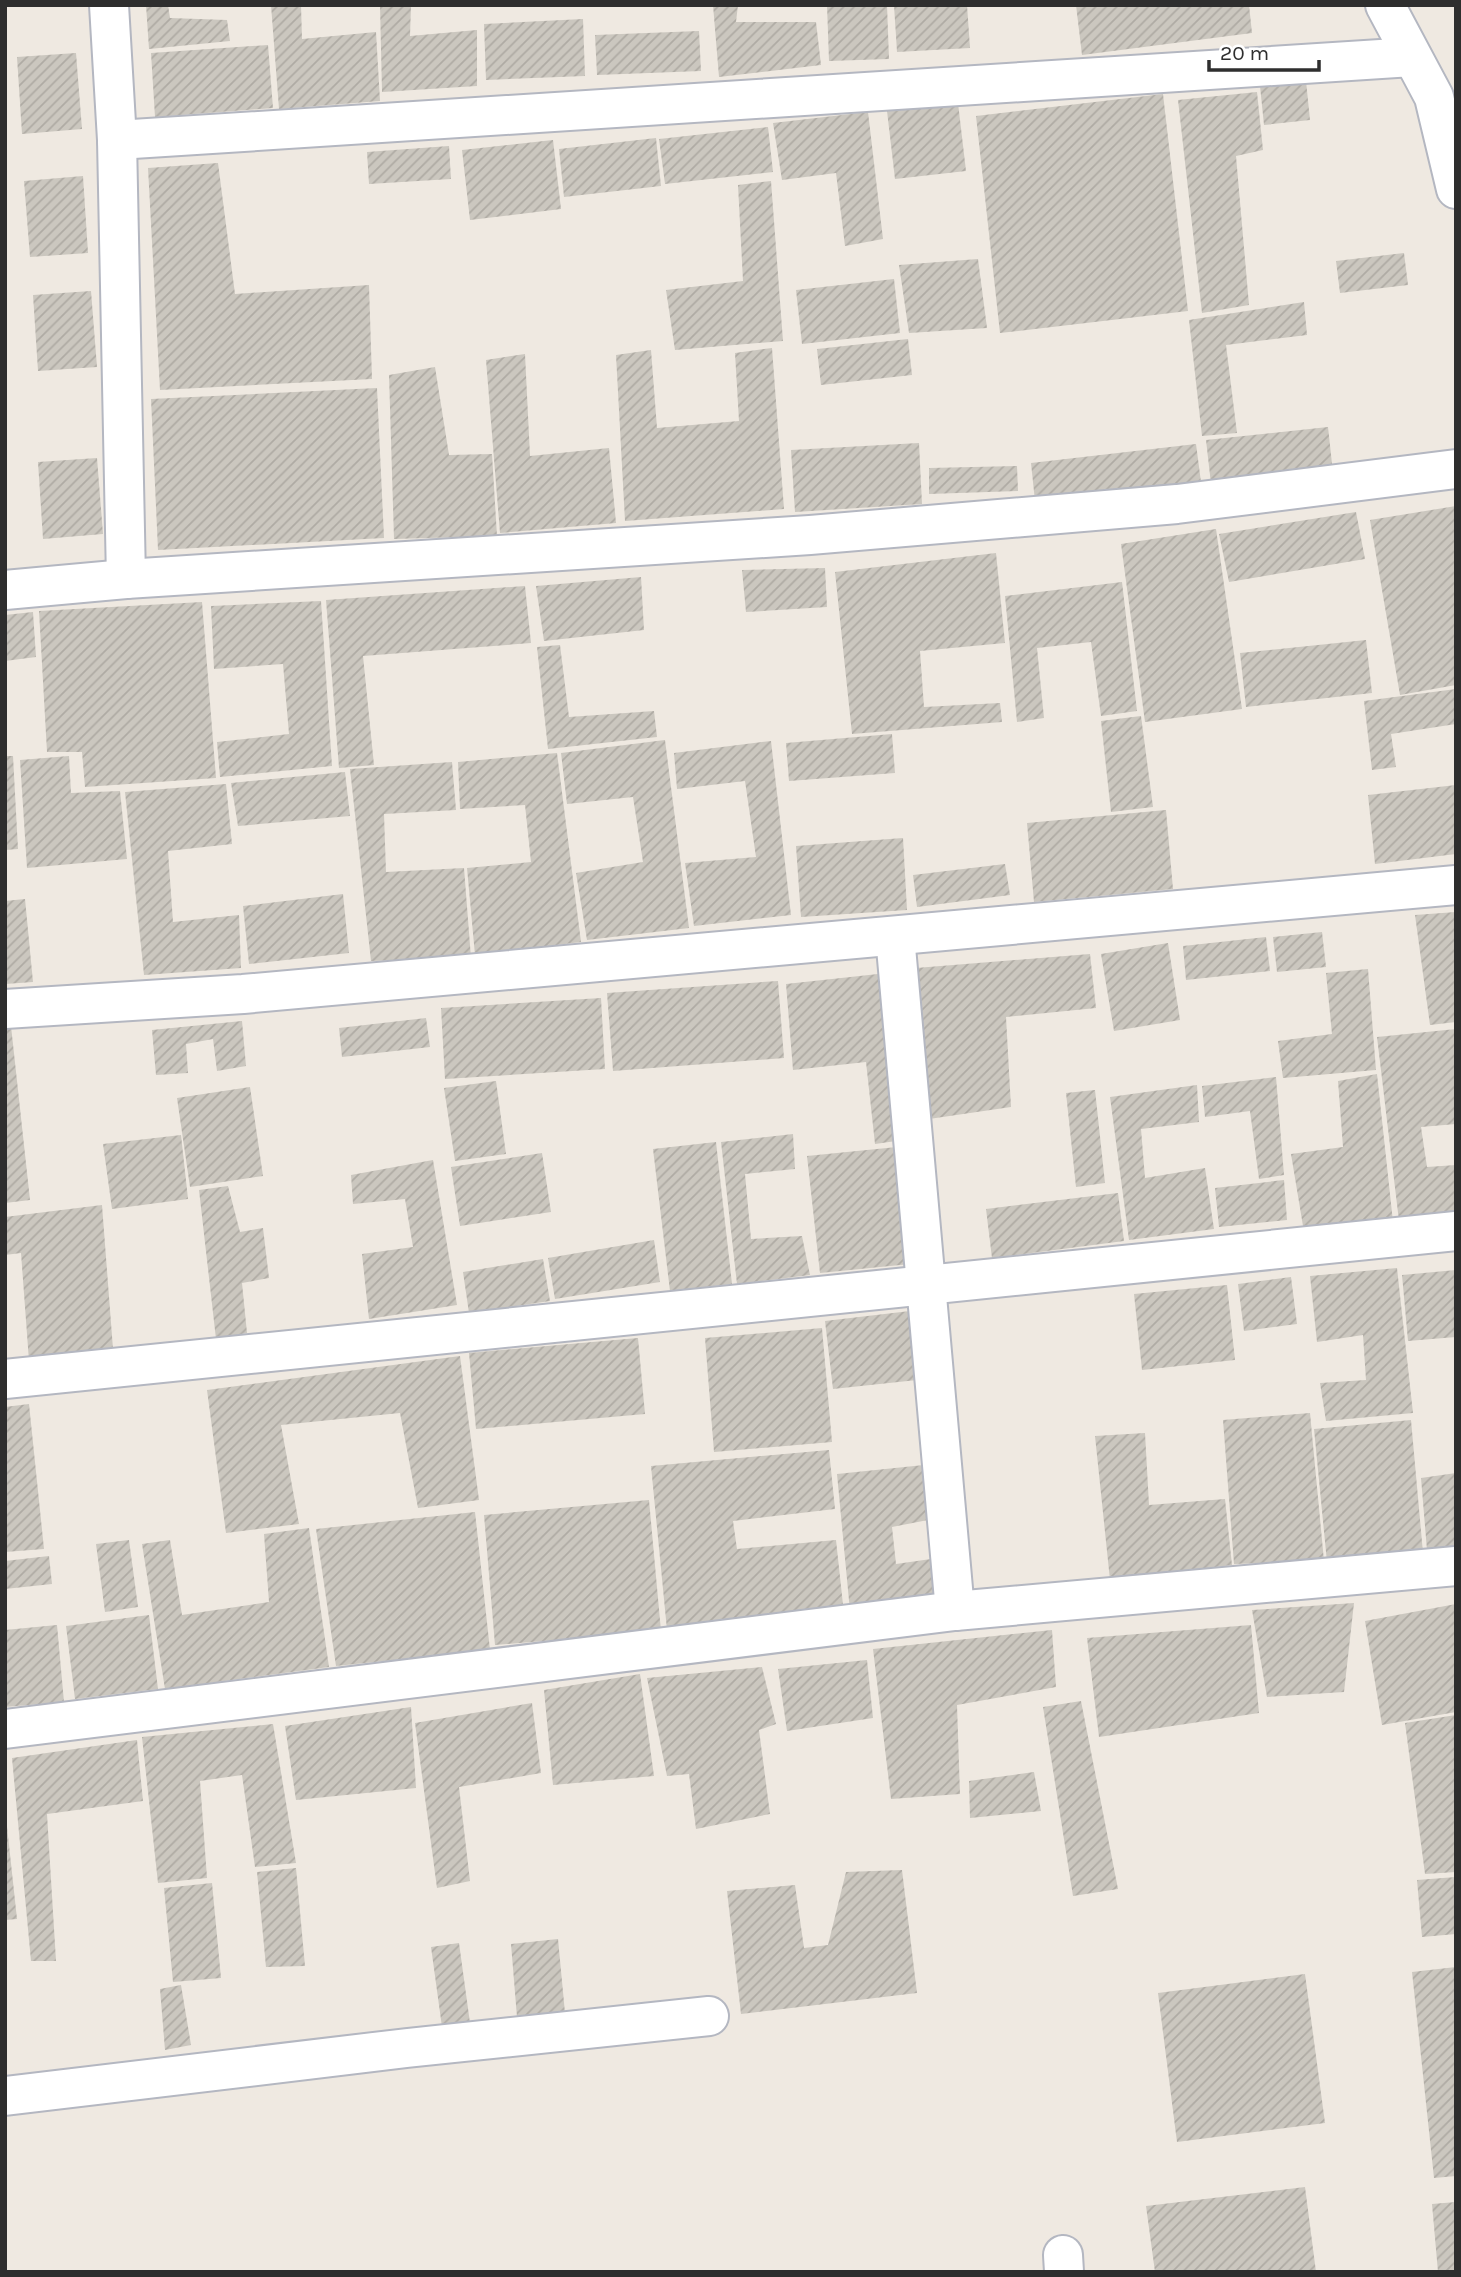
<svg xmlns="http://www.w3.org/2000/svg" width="1461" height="2277" font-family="Karla,sans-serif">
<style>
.building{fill:url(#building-hatch)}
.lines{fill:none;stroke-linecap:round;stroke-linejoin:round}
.minor-casing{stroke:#b4b7c1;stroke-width:42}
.minor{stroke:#fff;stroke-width:38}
</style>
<defs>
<pattern id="building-hatch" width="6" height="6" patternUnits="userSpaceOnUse" patternTransform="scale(1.75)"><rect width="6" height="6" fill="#cbc7bf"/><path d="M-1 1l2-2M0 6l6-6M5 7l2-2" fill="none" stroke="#afaba4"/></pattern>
</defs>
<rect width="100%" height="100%" fill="#efe9e1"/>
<g class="building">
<path d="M146,5H168L170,18L227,20L230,41L149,49Z"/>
<path d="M271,5H301L302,39L376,32L380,101L279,109Z"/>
<path d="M380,5H411L410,36L477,30V86L382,92Z"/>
<path d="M713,5H738L736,22H816L821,65L719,77Z"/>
<path d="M827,5H887L889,59L829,61Z"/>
<path d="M894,5H967L970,48L897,52Z"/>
<path d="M1076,5H1249L1252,33L1082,55Z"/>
<path d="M583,19L585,76L486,80L484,24Z"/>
<path d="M699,31L701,71L597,75L595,35Z"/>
<path d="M268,45L273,108L155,117L151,53Z"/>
<path d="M76,53L82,129L22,134L17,57Z"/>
<path d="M1306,81L1310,120L1264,125L1260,86Z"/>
<path d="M1257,92L1263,150L1236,156L1249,305L1202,313L1178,100Z"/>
<path d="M1163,94L1188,311L1000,333L976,116Z"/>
<path d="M958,103L966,171L895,179L887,111Z"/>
<path d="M868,112L883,239L845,246L836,173L782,180L773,123Z"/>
<path d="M768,127L773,172L665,184L659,139Z"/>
<path d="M656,138L661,186L564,197L559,149Z"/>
<path d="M553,140L561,209L470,220L462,150Z"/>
<path d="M449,146L451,179L369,184L367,152Z"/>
<path d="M218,163L235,294L369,285L372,379L160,390L148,168Z"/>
<path d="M83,176L88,253L30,257L24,181Z"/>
<path d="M771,181L783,341L675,350L666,290L743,281L738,185Z"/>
<path d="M1404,253L1408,285L1340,293L1336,261Z"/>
<path d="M978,259L987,328L909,333L899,265Z"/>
<path d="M894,279L900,333L802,344L796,290Z"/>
<path d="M91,291L97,367L38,371L33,295Z"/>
<path d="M1304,302L1307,335L1226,345L1237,433L1202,436L1189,320Z"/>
<path d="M908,339L912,375L821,385L817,349Z"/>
<path d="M772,348L784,509L625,521L616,355L651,350L657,428L739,421L735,353Z"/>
<path d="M525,354L530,456L609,448L616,523L500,533L486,360Z"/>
<path d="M435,367L449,455L492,454L497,536L394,539L389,375Z"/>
<path d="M377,388L384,538L158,550L151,399Z"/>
<path d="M1328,427L1333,473L1211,484L1206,440Z"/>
<path d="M919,443L922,504L795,512L791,450Z"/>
<path d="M1196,444L1201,482L1035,501L1031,463Z"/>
<path d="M97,458L103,534L43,539L38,462Z"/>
<path d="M1017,466L1018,491L929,494V468Z"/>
<path d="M1456,506V685L1400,695L1370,520Z"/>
<path d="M1356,512L1365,559L1229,582L1219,534Z"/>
<path d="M1216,529L1242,709L1145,722L1121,544Z"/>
<path d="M996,553L1005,643L920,651L924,707L1000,703L1002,722L852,734L835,572Z"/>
<path d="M825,568L827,607L746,612L742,570Z"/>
<path d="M641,577L644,630L544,641L536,586Z"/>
<path d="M1122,582L1137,711L1101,716L1091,642L1037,648L1044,718L1017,722L1005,596Z"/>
<path d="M525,586L531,643L363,656L374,765L339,768L326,600Z"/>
<path d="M321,601L332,766L220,777L217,742L289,734L283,664L214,669L211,606Z"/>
<path d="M202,602L216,778L85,787L82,752H47L39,611Z"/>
<path d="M33,612L36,657L5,661V615Z"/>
<path d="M1366,640L1372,693L1246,707L1240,653Z"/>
<path d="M560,645L569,717L654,711L657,737L548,749L537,647Z"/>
<path d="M1456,689V724L1391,734L1396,767L1372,770L1364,701Z"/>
<path d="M1141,716L1153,807L1111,812L1101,721Z"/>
<path d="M892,734L895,773L789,781L786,743Z"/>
<path d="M665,740L689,928L587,940L576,873L643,862L633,797L567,804L561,753Z"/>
<path d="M771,741L791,915L694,926L685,863L756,857L745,781L677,789L674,753Z"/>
<path d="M557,753L581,942L475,955L467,868L531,862L525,805L460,809L458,762Z"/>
<path d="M5,756H13L18,849L5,850Z"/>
<path d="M69,756L71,793L120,791L127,859L27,868L20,760Z"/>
<path d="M452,762L456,810L384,814L386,872L464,868L471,958L371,961L350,769Z"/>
<path d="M345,772L350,816L238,826L231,783Z"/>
<path d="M226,784L232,844L168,851L173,922L239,915L241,968L144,975L125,792Z"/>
<path d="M1456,785V854L1375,864L1368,795Z"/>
<path d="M1166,810L1173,889L1034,902L1027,823Z"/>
<path d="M903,838L907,910L801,917L796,846Z"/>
<path d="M1005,864L1010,895L917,907L913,875Z"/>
<path d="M343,894L349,953L249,964L243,906Z"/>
<path d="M25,899L33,982L5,984V901Z"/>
<path d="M1456,912V1022L1430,1025L1415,915Z"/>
<path d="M1322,932L1326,967L1277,972L1273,937Z"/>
<path d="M1266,937L1270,971L1186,980L1183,946Z"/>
<path d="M1168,943L1180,1020L1114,1031L1101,954Z"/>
<path d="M1090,954L1096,1008L1006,1017L1011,1107L929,1119L916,968Z"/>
<path d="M1368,969L1376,1070L1283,1078L1278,1041L1332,1034L1326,973Z"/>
<path d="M878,974L896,1141L875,1144L866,1062L793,1070L786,984Z"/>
<path d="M778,981L784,1058L613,1071L607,993Z"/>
<path d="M601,998L605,1069L445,1079L441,1008Z"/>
<path d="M426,1018L430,1047L342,1057L339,1028Z"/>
<path d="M242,1021L246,1066L217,1071L213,1039L186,1044L188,1073L156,1075L152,1030Z"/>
<path d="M5,1026H11L30,1200L5,1203Z"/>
<path d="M1456,1029V1124L1421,1127L1427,1167L1456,1165V1214L1399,1221L1377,1037Z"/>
<path d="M1377,1074L1393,1222L1304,1232L1291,1154L1343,1147L1338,1081Z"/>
<path d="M1276,1077L1284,1175L1259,1179L1250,1111L1205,1117L1202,1086Z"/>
<path d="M496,1081L506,1154L455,1161L444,1088Z"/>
<path d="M1197,1085L1199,1122L1141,1129L1145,1178L1205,1168L1214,1229L1129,1240L1110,1097Z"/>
<path d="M250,1087L263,1176L190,1187L177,1098Z"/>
<path d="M1095,1090L1105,1183L1076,1187L1066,1093Z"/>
<path d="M793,1134L795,1169L745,1174L751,1239L802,1236L810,1275L737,1284L721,1142Z"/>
<path d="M181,1135L188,1199L112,1209L103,1144Z"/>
<path d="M716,1142L732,1284L670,1291L653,1149Z"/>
<path d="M897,1147L910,1264L820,1273L807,1156Z"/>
<path d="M542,1153L551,1212L460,1226L451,1167Z"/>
<path d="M433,1160L457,1305L369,1319L362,1254L413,1247L405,1199L353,1204L351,1175Z"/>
<path d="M1284,1180L1287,1220L1219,1227L1215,1188Z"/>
<path d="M228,1186L240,1232L263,1228L269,1278L242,1283L247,1333L216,1339L199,1190Z"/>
<path d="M1118,1193L1124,1241L992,1258L986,1209Z"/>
<path d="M102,1205L113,1349L29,1361L21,1253L5,1255V1217Z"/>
<path d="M654,1240L660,1282L555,1299L548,1258Z"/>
<path d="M543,1259L550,1301L469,1313L463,1272Z"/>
<path d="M1397,1268L1413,1413L1326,1421L1320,1383L1366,1380L1363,1335L1317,1342L1310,1276Z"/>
<path d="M1456,1270V1337L1408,1341L1402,1275Z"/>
<path d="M1291,1277L1297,1324L1244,1331L1238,1284Z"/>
<path d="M1227,1285L1235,1360L1142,1370L1134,1294Z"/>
<path d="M910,1311L917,1380L833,1389L825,1321Z"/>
<path d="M822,1328L832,1442L714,1452L705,1338Z"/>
<path d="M638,1338L645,1414L476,1429L469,1353Z"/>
<path d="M460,1356L479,1500L418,1508L400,1413L281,1425L299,1524L226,1533L207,1390Z"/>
<path d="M29,1404L44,1549L5,1552V1407Z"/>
<path d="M1310,1413L1324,1561L1234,1564L1223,1420Z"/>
<path d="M1411,1420L1423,1553L1327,1562L1314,1429Z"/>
<path d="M1145,1433L1149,1505L1225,1499L1232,1565L1110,1580L1095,1436Z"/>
<path d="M829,1450L835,1509L733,1521L737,1549L836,1540L844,1614L667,1630L651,1466Z"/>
<path d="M924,1465L928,1520L892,1527L896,1564L931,1559L938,1603L850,1611L837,1474Z"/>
<path d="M1456,1473V1547L1427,1550L1421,1478Z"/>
<path d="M649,1500L661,1631L495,1645L484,1515Z"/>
<path d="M475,1512L490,1650L336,1666L316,1529Z"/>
<path d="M309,1528L329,1667L165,1689L142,1544L170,1540L182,1615L269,1602L264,1534Z"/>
<path d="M129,1540L138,1607L105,1612L96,1544Z"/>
<path d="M49,1556L52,1584L5,1589V1561Z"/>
<path d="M1354,1603L1344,1692L1267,1697L1252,1610Z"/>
<path d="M1456,1604V1712L1382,1725L1365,1621Z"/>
<path d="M149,1615L158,1689L75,1699L66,1626Z"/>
<path d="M57,1625L64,1702L5,1707V1630Z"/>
<path d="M1251,1625L1259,1713L1099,1737L1087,1638Z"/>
<path d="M1052,1630L1056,1687L957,1705L960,1794L891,1799L873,1649Z"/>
<path d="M867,1660L873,1718L787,1731L778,1669Z"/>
<path d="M762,1667L776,1724L759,1730L770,1814L696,1829L689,1774L667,1776L647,1678Z"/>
<path d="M640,1674L654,1776L553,1785L544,1690Z"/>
<path d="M1081,1701L1118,1889L1073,1896L1043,1707Z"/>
<path d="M532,1703L541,1773L459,1787L470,1881L437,1888L415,1723Z"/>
<path d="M411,1707L416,1788L296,1800L285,1726Z"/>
<path d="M1456,1715V1872L1425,1874L1405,1723Z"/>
<path d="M273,1724L296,1863L255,1867L242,1775L200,1781L207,1878L158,1883L142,1737Z"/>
<path d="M137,1740L143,1801L47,1814L56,1961H31L12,1758Z"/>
<path d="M1034,1772L1041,1811L970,1818L969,1781Z"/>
<path d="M5,1808L17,1919L5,1920Z"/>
<path d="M296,1868L305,1966L266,1967L257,1872Z"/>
<path d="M902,1870L917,1993L741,2014L727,1891L795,1885L804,1948L828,1945L846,1872Z"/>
<path d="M1456,1877V1934L1422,1937L1417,1880Z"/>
<path d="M212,1883L221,1978L173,1982L164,1888Z"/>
<path d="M558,1939L565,2013L517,2017L511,1944Z"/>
<path d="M459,1943L470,2023L442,2027L431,1947Z"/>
<path d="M1456,1967V2176L1434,2178L1412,1972Z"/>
<path d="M1305,1974L1325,2123L1177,2142L1158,1993Z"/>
<path d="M181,1985L191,2045L165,2050L160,1989Z"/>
<path d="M1305,2187L1316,2272H1155L1146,2206Z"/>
<path d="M1456,2202V2272H1438L1432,2204Z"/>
</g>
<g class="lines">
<defs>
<g id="minor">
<path d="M109,5L117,140L126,579"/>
<path d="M1385,5L1434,97L1456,189"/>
<path d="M117,140L1412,57"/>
<path d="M5,590L126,579L810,535L1177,504L1456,469"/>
<path d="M895,936L955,1611"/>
<path d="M5,1009L243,994L1456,885"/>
<path d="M5,1379L1456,1231"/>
<path d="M5,1729L955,1611L1456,1566"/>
<path d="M5,2096L407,2048L709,2016"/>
<path d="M1063,2255L1064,2272"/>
</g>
</defs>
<use href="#minor" class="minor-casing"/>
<use href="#minor" class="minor"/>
</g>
<rect width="1461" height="2277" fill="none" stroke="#2e2e2e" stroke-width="14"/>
<path d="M1209 60v10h110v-10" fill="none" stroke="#2e2e2e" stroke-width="3.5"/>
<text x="1220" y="60" font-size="21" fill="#2e2e2e" stroke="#ffffff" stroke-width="5" paint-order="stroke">20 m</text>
</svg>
